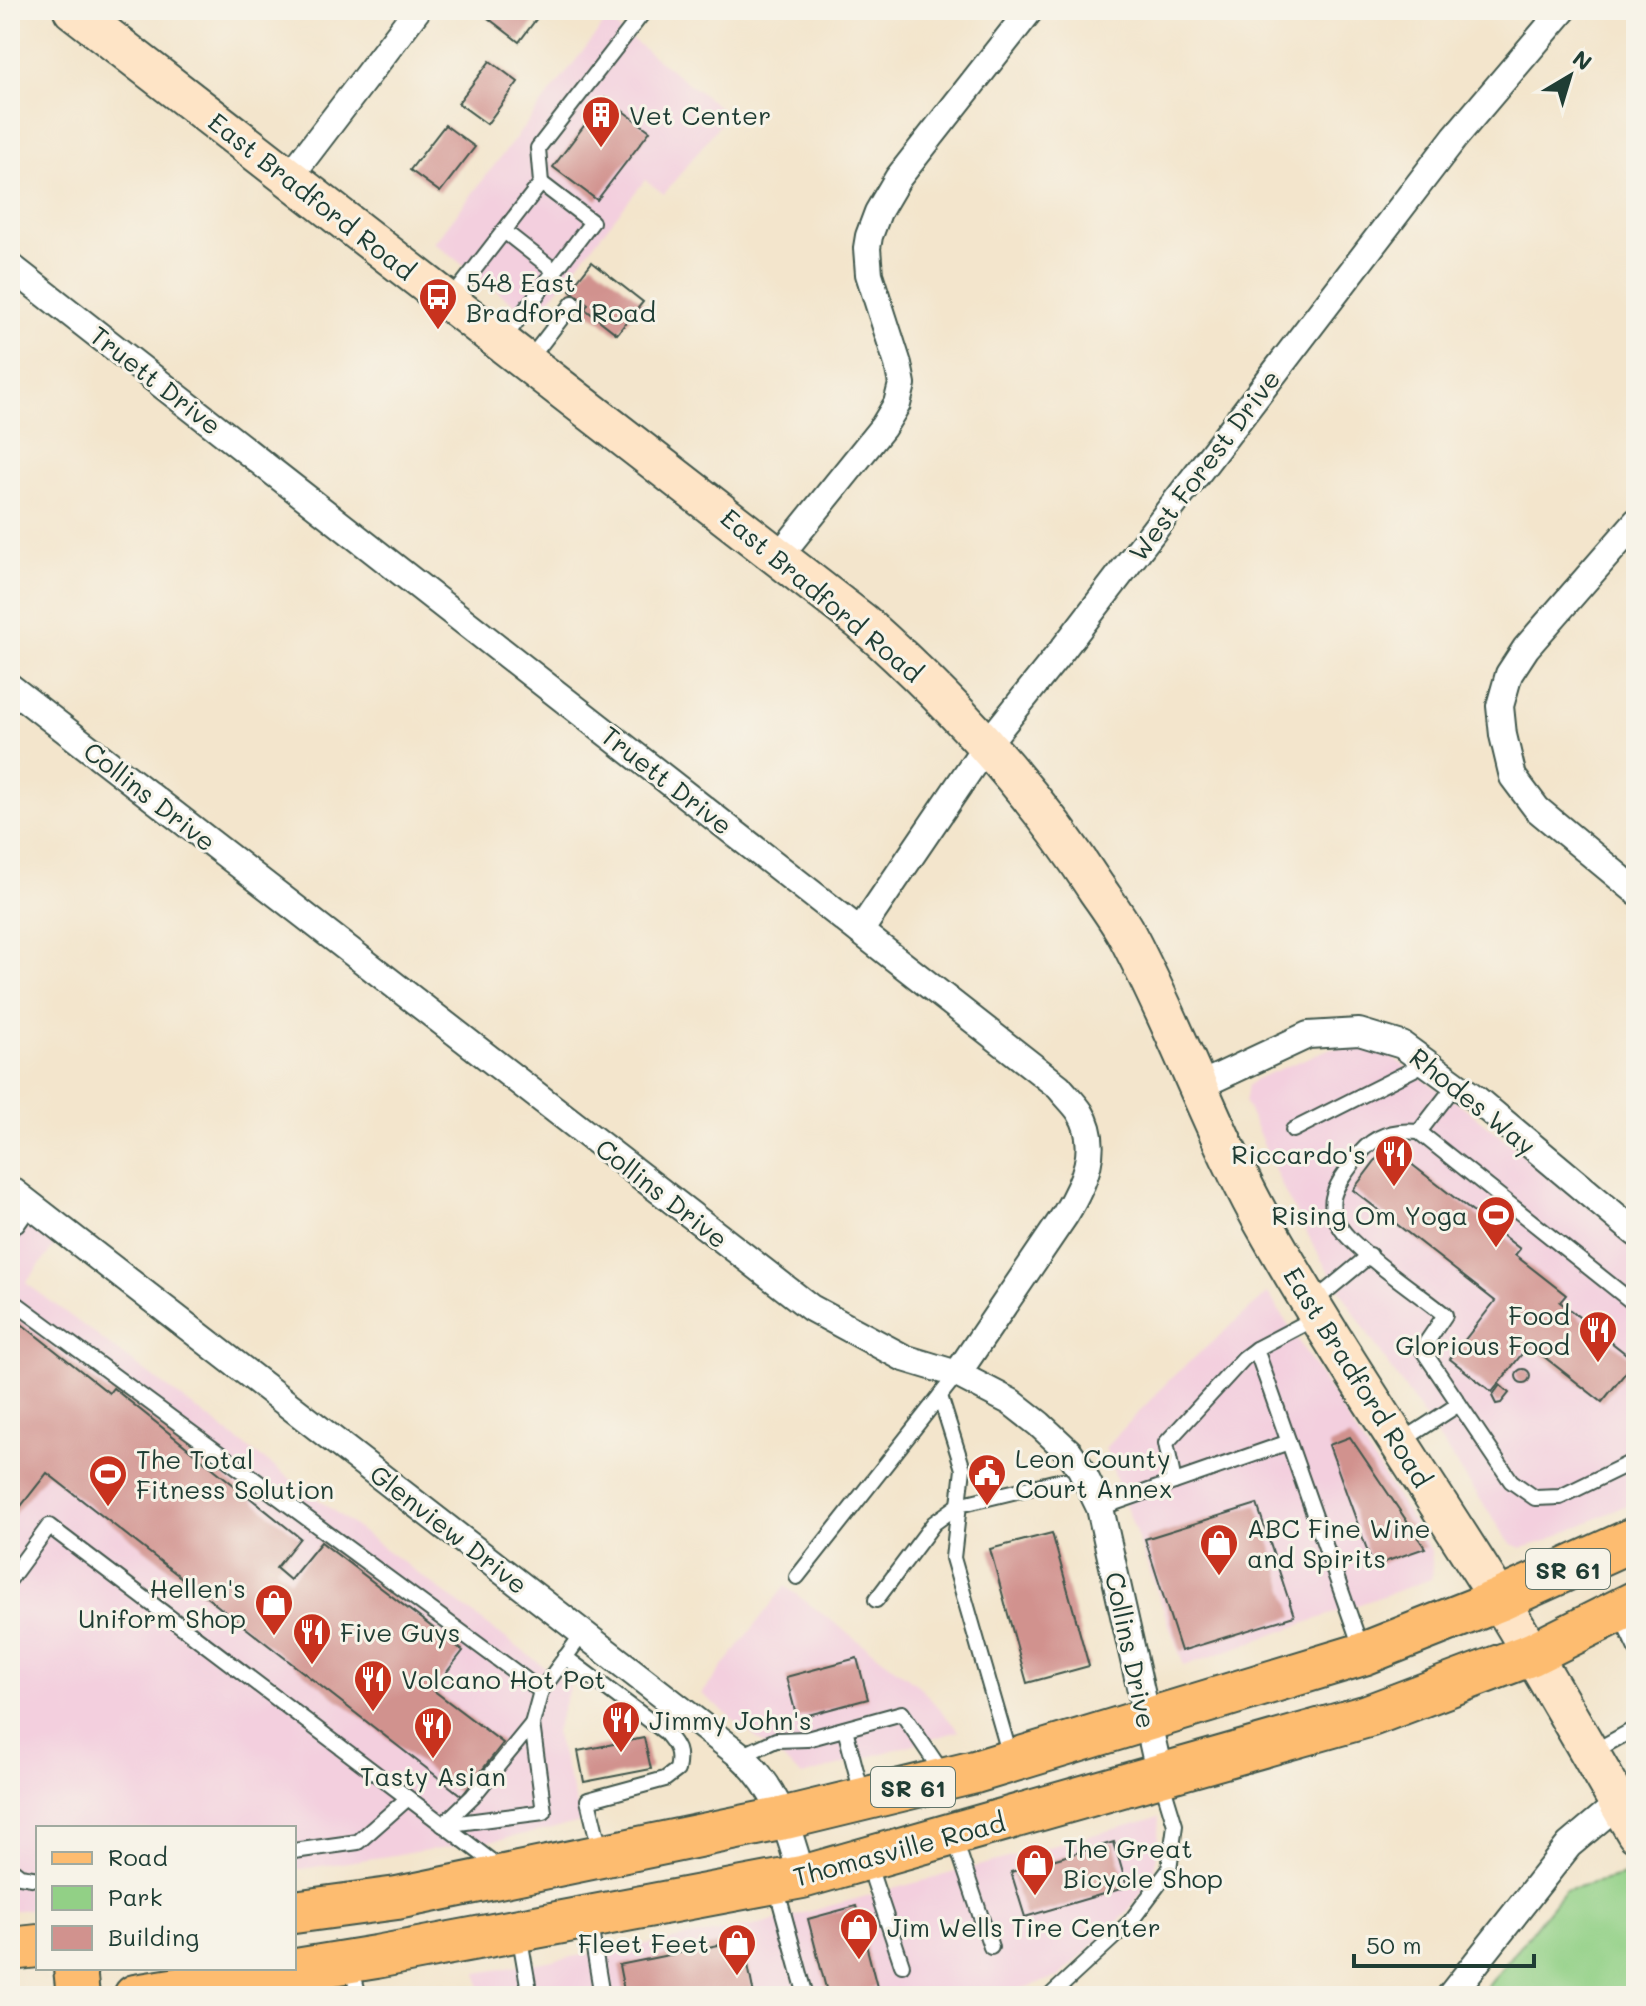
<svg xmlns="http://www.w3.org/2000/svg" width="1646" height="2006" font-family="Mali,sans-serif">
<style>
.built{fill:#f3cfde}
.green{fill:#92d086;stroke:#58865d;stroke-width:2}
.building{fill:#d1928e}
.lines{fill:none;stroke-linecap:round;stroke-linejoin:round}
.lane-casing{stroke:#3f564b;stroke-width:18}
.street-casing{stroke:#3f564b;stroke-width:30}
.secondary-casing{stroke:#3f564b;stroke-width:42}
.primary-casing{stroke:#3f564b;stroke-width:46}
.lane{stroke:#fff;stroke-width:14}
.street{stroke:#fff;stroke-width:26}
.secondary{stroke:#fee4c6;stroke-width:38}
.primary{stroke:#fdbc70;stroke-width:42}
.labels{text-anchor:middle;dominant-baseline:central;stroke-width:6;stroke-linejoin:round;paint-order:stroke}
.shield{fill:#f7f3e8;stroke:#60746a;stroke-width:2}
.shield-label{font-size:24px;font-weight:bold;fill:#1f3d34}
.poi-label{font-size:26px;fill:#1f3d34;stroke:#f7f3e8;text-anchor:start}
.street-label{font-size:26px;fill:#1f3d34;stroke:#f7f3e8}
</style>
<rect width="100%" height="100%" fill="#f7f3e8"/>
<filter id="ink" filterUnits="userSpaceOnUse"><feTurbulence type="fractalNoise" baseFrequency=".0125" numOctaves="2"/><feDisplacementMap in="SourceGraphic" scale="16" xChannelSelector="R" yChannelSelector="G"/><feConvolveMatrix kernelMatrix="1 2 1 2 8 2 1 2 1" color-interpolation-filters="sRGB"/></filter>
<filter id="wash" filterUnits="userSpaceOnUse"><feTurbulence type="fractalNoise" baseFrequency=".006" numOctaves="4" result="noise"/><feDisplacementMap in="SourceGraphic" scale="32" xChannelSelector="R" yChannelSelector="G"/><feGaussianBlur stdDeviation="1.8" result="paint"/><feColorMatrix in="noise" values="0 0 0 0 0 0 0 0 0 0 0 0 0 0 0 0 0 1.4 0 .05"/><feComposite in="paint" operator="in"/></filter>
<g filter="url(#wash)">
<rect width="100%" height="100%" fill="#f3e5cc"/>
<g class="built">
<path d="M607,20L728,114L664,194L645,180L534,319L434,243Z"/>
<path d="M1331,1048H1361L1386,1053L1465,1108L1636,1245V1501L1543,1542L1522,1548L1510,1543L1371,1339L1321,1259L1286,1195L1245,1102L1248,1086L1256,1079Z"/>
<path d="M10,1202L59,1240L26,1283L570,1686L555,1732L582,1822L502,1839L294,1870V1828H38V1908L10,1911Z"/>
<path d="M1268,1293L1431,1551L1433,1570L1431,1579L1184,1666L1105,1448L1171,1378Z"/>
<path d="M785,1586L919,1686L959,1731L803,1776L702,1694Z"/>
<path d="M1159,1817L1157,1855L1152,1879L1124,1916L1059,1977L997,1996H481L477,1973L759,1925Z"/>
</g>
<path class="green" d="M1625,1875L1636,1894V1996H1480L1565,1890Z"/>
<g id="blocks">
<g class="building">
<path d="M494,10H543L519,42L488,18Z"/>
<path d="M490,61L518,82L487,124L458,103Z"/>
<path d="M605,98L650,131L597,200L553,167Z"/>
<path d="M445,125L475,147L440,192L410,170Z"/>
<path d="M592,262L643,302L617,334L585,309L588,304L570,290Z"/>
<path d="M1387,1145L1520,1249L1515,1255L1566,1295L1560,1302L1635,1361L1602,1402L1529,1345L1492,1392L1450,1359L1495,1301L1353,1190Z"/>
<path d="M14,1318L109,1393L113,1388L300,1538L276,1568L290,1580L321,1542L463,1651L433,1690L503,1743L462,1796L47,1473L10,1520V1320Z"/>
<circle cx="1523" cy="1376" r="7"/>
<path d="M1500,1385L1509,1393L1501,1403L1496,1404L1492,1396Z"/>
<path d="M1350,1437L1425,1548L1373,1566L1329,1445Z"/>
<path d="M1257,1504L1294,1616L1181,1651L1145,1539Z"/>
<path d="M1052,1533L1089,1666L1027,1683L990,1549Z"/>
<path d="M857,1658L868,1699L797,1718L786,1677Z"/>
<path d="M644,1738L651,1769L584,1782L578,1751Z"/>
<path d="M1114,1842L1127,1887L1025,1917L1011,1872Z"/>
<path d="M856,1906L877,1987L842,1996H828L808,1919Z"/>
<path d="M743,1940L754,1995L625,1996L619,1965Z"/>
</g>
</g>
</g>
<g filter="url(#ink)">
<use href="#blocks" fill-opacity="0" stroke="#3f564b" stroke-width="2"/>
<g class="lines">
<defs>
<g id="lane">
<path d="M504,231L555,271"/>
<path d="M449,302L541,183L538,148L645,10"/>
<path d="M501,342L592,222L541,183"/>
<path d="M529,360L573,303"/>
<path d="M1293,1130L1426,1063"/>
<path d="M1419,1132L1456,1084"/>
<path d="M10,1229L17,1225L31,1205"/>
<path d="M10,1299L541,1691"/>
<path d="M1312,1303L1370,1255"/>
<path d="M1636,1305L1419,1132C1392,1129 1370,1137 1355,1160C1347,1171 1336,1184 1333,1198C1330,1211 1339,1228 1348,1237C1374,1264 1415,1291 1445,1315L1422,1349L1511,1481L1535,1498L1560,1497L1636,1460"/>
<path d="M1256,1349L1362,1650"/>
<path d="M940,1396L963,1469L953,1558L1011,1759"/>
<path d="M1399,1443L1459,1404"/>
<path d="M1174,1482L1166,1443L1244,1358L1256,1349L1317,1317"/>
<path d="M1100,1508L1289,1442"/>
<path d="M797,1577L957,1374"/>
<path d="M10,1579L49,1526L503,1870"/>
<path d="M876,1600L934,1523L959,1505L1062,1480"/>
<path d="M1620,1615L1636,1649"/>
<path d="M565,1657L665,1732C677,1746 681,1752 677,1770L665,1779L588,1800L601,1854"/>
<path d="M845,1729L862,1794"/>
<path d="M1591,1753L1636,1728"/>
<path d="M741,1756L776,1740L807,1739L902,1713L944,1775"/>
<path d="M443,1825L544,1812L532,1724L541,1691L583,1633"/>
<path d="M443,1825L473,1796L532,1724"/>
<path d="M954,1837L991,1947"/>
<path d="M294,1851L358,1842L408,1798"/>
<path d="M868,1863L902,1965"/>
<path d="M10,1868L20,1876L38,1879"/>
<path d="M776,1887L806,1996"/>
<path d="M589,1919L602,1996"/>
<path d="M519,1933L530,1996"/>
<path d="M351,1966L359,1996"/>
<path d="M1050,1996L1131,1921L1169,1870L1175,1825L1161,1779"/>
</g>
<g id="street">
<path d="M288,179L417,10"/>
<path d="M10,266L1059,1087C1065,1095 1074,1103 1080,1112C1101,1146 1084,1184 1065,1215L957,1374"/>
<path d="M1636,522L1526,648L1509,674L1500,706L1503,735L1513,777L1537,809L1636,891"/>
<path d="M779,556L883,427L897,404L902,384L898,364L869,274L867,248L869,236L878,212L898,178L1030,10"/>
<path d="M10,687L811,1308L904,1358L957,1374L1011,1402L1039,1424L1070,1453L1081,1469L1100,1508L1160,1776"/>
<path d="M860,931L987,744L1063,649L1455,137L1563,10"/>
<path d="M1199,1086L1308,1035L1359,1032L1402,1045L1476,1099L1636,1233"/>
<path d="M10,1189L741,1756C778,1789 789,1831 802,1877"/>
<path d="M1450,1996L1569,1845L1619,1803"/>
</g>
<path id="secondary" d="M73,10L862,622C951,701 1031,787 1096,888C1107,904 1119,920 1128,937C1180,1035 1216,1142 1272,1238C1343,1362 1425,1480 1500,1601C1547,1677 1591,1756 1636,1833"/>
<g id="primary">
<path d="M294,1912L397,1898L785,1818L975,1772L1363,1654L1499,1600L1636,1538"/>
<path d="M10,1949L38,1946"/>
<path d="M75,1968L78,1996"/>
<path d="M135,1996L376,1957L802,1877L1368,1716L1532,1654L1636,1602"/>
</g>
</defs>
<use href="#lane" class="lane-casing"/>
<use href="#street" class="street-casing"/>
<use href="#secondary" class="secondary-casing"/>
<use href="#primary" class="primary-casing"/>
<use href="#lane" class="lane"/>
<use href="#street" class="street"/>
<use href="#secondary" class="secondary"/>
<use href="#primary" class="primary"/>
</g>
</g>
<defs>
<symbol id="building-pin" viewBox="-11 -11 22 30"><path d="M0 17L-7.5 6A9.5 9.5 0 1 1 7.5 6Z" fill="#c8321e" stroke="#f7f3e8"/><path d="M-4-6H4V6H1V3H-1V6H-4ZM-2.5-4.3h1.7v1.8h-1.7ZM.8-4.3h1.7v1.8H.8ZM-2.5-1h1.7V.8h-1.7ZM.8-1h1.7V.8H.8Z" fill="#fff"/></symbol>
<symbol id="bus-pin" viewBox="-11 -11 22 30"><path d="M0 17L-7.5 6A9.5 9.5 0 1 1 7.5 6Z" fill="#c8321e" stroke="#f7f3e8"/><path d="M-5-6H5V4H4V6H2V4H-2V6H-4V4H-5ZM-3.5-4V0h7V-4ZM-3.5 1.2v1.5H-2V1.2ZM2 1.2v1.5H3.5V1.2Z" fill="#fff"/></symbol>
<symbol id="restaurant-pin" viewBox="-11 -11 22 30"><path d="M0 17L-7.5 6A9.5 9.5 0 1 1 7.5 6Z" fill="#c8321e" stroke="#f7f3e8"/><path d="M-5-6h1v4h1v-4h1v4h1v-4h1v5L-1.5 .5V6h-2V.5L-5-1ZM5-6V6H3V1.5H1.5Q1.5-4 5-6Z" fill="#fff"/></symbol>
<symbol id="stadium-pin" viewBox="-11 -11 22 30"><path d="M0 17L-7.5 6A9.5 9.5 0 1 1 7.5 6Z" fill="#c8321e" stroke="#f7f3e8"/><path d="M0-5a6.5 5 0 1 0 0 10a6.5 5 0 1 0 0-10ZM-3.5-1.8h7v3.6h-7Z" fill="#fff"/></symbol>
<symbol id="civic-pin" viewBox="-11 -11 22 30"><path d="M0 17L-7.5 6A9.5 9.5 0 1 1 7.5 6Z" fill="#c8321e" stroke="#f7f3e8"/><path d="M-.6-6.5H3V-4.5H.6V-3L4-1V1h2V6H-6V1h2V-1L-.6-3ZM-1.2 2.5V6h2.4V2.5Z" fill="#fff"/></symbol>
<symbol id="shop-pin" viewBox="-11 -11 22 30"><path d="M0 17L-7.5 6A9.5 9.5 0 1 1 7.5 6Z" fill="#c8321e" stroke="#f7f3e8"/><path d="M-5-2.5h2.3a2.7 3.5 0 0 1 5.4 0H5L5.5 6h-11ZM-1.5-2.5h3a1.5 2.3 0 0 0-3 0Z" fill="#fff"/></symbol>
</defs>
<g fill-rule="evenodd">
<use href="#building-pin" x="579" y="93" width="44" height="60"/>
<use href="#bus-pin" x="416" y="275" width="44" height="60"/>
<use href="#restaurant-pin" x="1372" y="1132" width="44" height="60"/>
<use href="#stadium-pin" x="1474" y="1193" width="44" height="60"/>
<use href="#restaurant-pin" x="1576" y="1308" width="44" height="60"/>
<use href="#civic-pin" x="965" y="1451" width="44" height="60"/>
<use href="#stadium-pin" x="86" y="1452" width="44" height="60"/>
<use href="#shop-pin" x="1197" y="1521" width="44" height="60"/>
<use href="#shop-pin" x="252" y="1581" width="44" height="60"/>
<use href="#restaurant-pin" x="290" y="1610" width="44" height="60"/>
<use href="#restaurant-pin" x="351" y="1657" width="44" height="60"/>
<use href="#restaurant-pin" x="599" y="1698" width="44" height="60"/>
<use href="#restaurant-pin" x="411" y="1704" width="44" height="60"/>
<use href="#shop-pin" x="1013" y="1841" width="44" height="60"/>
<use href="#shop-pin" x="837" y="1905" width="44" height="60"/>
<use href="#shop-pin" x="715" y="1921" width="44" height="60"/>
</g>
<g class="labels">
<g class="shield">
<rect x="1526" y="1549" width="84" height="40" rx="6"/>
<rect x="871" y="1767" width="84" height="40" rx="6"/>
</g>
<g class="shield-label">
<text x="1568" y="1569">SR 61</text>
<text x="913" y="1787">SR 61</text>
</g>
<g class="poi-label">
<text x="629" y="115">Vet Center</text>
<text x="466" y="282">548 East<tspan x="466" dy="30">Bradford Road</tspan></text>
<text x="1366" y="1154" text-anchor="end">Riccardo's</text>
<text x="1468" y="1215" text-anchor="end">Rising Om Yoga</text>
<text x="1570" y="1315" text-anchor="end">Food<tspan x="1570" dy="30">Glorious Food</tspan></text>
<text x="1015" y="1458">Leon County<tspan x="1015" dy="30">Court Annex</tspan></text>
<text x="136" y="1459">The Total<tspan x="136" dy="30">Fitness Solution</tspan></text>
<text x="1247" y="1528">ABC Fine Wine<tspan x="1247" dy="30">and Spirits</tspan></text>
<text x="246" y="1588" text-anchor="end">Hellen's<tspan x="246" dy="30">Uniform Shop</tspan></text>
<text x="340" y="1632">Five Guys</text>
<text x="401" y="1679">Volcano Hot Pot</text>
<text x="649" y="1720">Jimmy John's</text>
<text x="433" y="1776" text-anchor="middle">Tasty Asian</text>
<text x="1063" y="1848">The Great<tspan x="1063" dy="30">Bicycle Shop</tspan></text>
<text x="887" y="1927">Jim Wells Tire Center</text>
<text x="709" y="1943" text-anchor="end">Fleet Feet</text>
</g>
<g class="street-label">
<text transform="translate(312 196) rotate(38)">East Bradford Road</text>
<text transform="translate(156 380) rotate(38)">Truett Drive</text>
<text transform="translate(1204 465) rotate(-53)">West Forest Drive</text>
<text transform="translate(822 595) rotate(40)">East Bradford Road</text>
<text transform="translate(667 780) rotate(38)">Truett Drive</text>
<text transform="translate(150 796) rotate(38)">Collins Drive</text>
<text transform="translate(1473 1101) rotate(39)">Rhodes Way</text>
<text transform="translate(662 1193) rotate(38)">Collins Drive</text>
<text transform="translate(1358 1377) rotate(58)">East Bradford Road</text>
<text transform="translate(449 1529) rotate(38)">Glenview Drive</text>
<text transform="translate(1131 1650) rotate(78)">Collins Drive</text>
<text transform="translate(899 1849) rotate(-15)">Thomasville Road</text>
</g>
</g>
<rect width="1646" height="2006" fill="none" stroke="#f7f3e8" stroke-width="40"/>
<rect x="36" y="1826" width="260" height="144" fill="#f7f3e8" stroke="#a1aaa0" stroke-width="2"/>
<rect x="52" y="1852" width="40" height="12" fill="#fdbc70" stroke="#a1aaa0" stroke-width="2"/>
<text x="108" y="1866" font-size="24" fill="#1f3d34">Road</text>
<rect x="52" y="1886" width="40" height="24" fill="#92d086" stroke="#a1aaa0" stroke-width="2"/>
<text x="108" y="1906" font-size="24" fill="#1f3d34">Park</text>
<rect x="52" y="1926" width="40" height="24" fill="#d1928e" stroke="#a1aaa0" stroke-width="2"/>
<text x="108" y="1946" font-size="24" fill="#1f3d34">Building</text>
<g transform="translate(1570 76) rotate(38)" stroke="#f7f3e8" stroke-width="6" paint-order="stroke">
<path d="M0-6L14 30L0 20L-14 30Z" fill="#1f3d34"/>
<text y="-12" font-size="22" font-weight="bold" text-anchor="middle" fill="#1f3d34">N</text>
</g>
<path d="M1354 1954v12h180v-12" fill="none" stroke="#1f3d34" stroke-width="4"/>
<text x="1366" y="1954" font-size="24" fill="#1f3d34" stroke="#f7f3e8" stroke-width="6" paint-order="stroke">50 m</text>
</svg>
